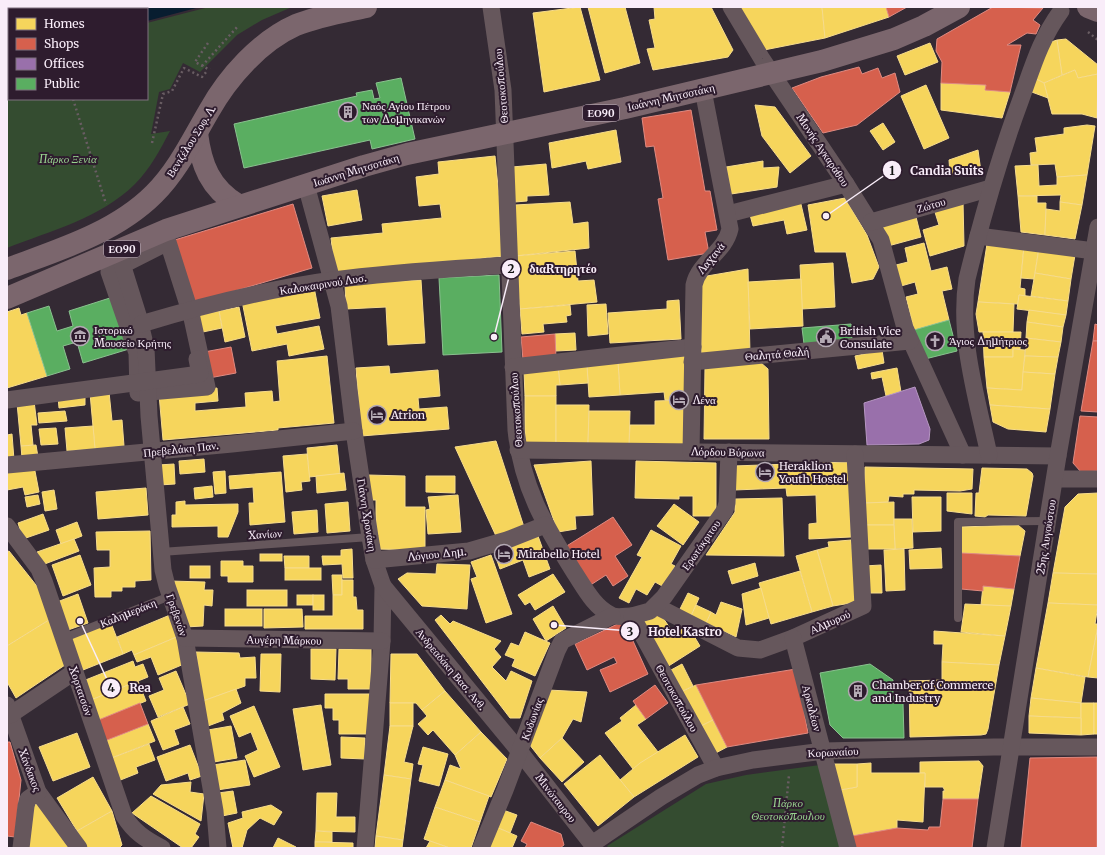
<svg xmlns="http://www.w3.org/2000/svg" width="1105" height="855" font-family="Merriweather,serif">
<style>
.green{fill:#344c30}
.water{fill:#081d30}
.homes{fill:#f6d55c;stroke:#f7dc8b}
.shops{fill:#d6604d;stroke:#e08a81}
.offices{fill:#9970ab;stroke:#b696c2}
.public{fill:#5aae61;stroke:#8ac18f}
.lines{fill:none;stroke-linecap:round;stroke-linejoin:round}
.path{stroke:#695d63;stroke-width:2.5;stroke-dasharray:2 3;stroke-linecap:butt}
.lane{stroke:#66575c;stroke-width:8}
.street{stroke:#66575c;stroke-width:17}
.primary{stroke:#7b666d;stroke-width:22}
.labels{text-anchor:middle;dominant-baseline:central;stroke-width:4;stroke-linejoin:round;paint-order:stroke}
.shield{fill:#2e1c2e;stroke:#bcaebc;stroke-width:1}
.shield-label{font-size:10px;font-weight:bold;fill:#f9edf9}
.street-label{font-size:11px;fill:#f9edf9;stroke:#2e1c2e}
.poi-label{font-size:11px;fill:#f9edf9;stroke:#2e1c2e;text-anchor:start}
.park-label{font-size:11px;font-style:italic;fill:#97d28e;stroke:#2e1c2e}
.leader{fill:none;stroke:#f9edf9;stroke-width:1.5}
.callout-dot{fill:#f9edf9;stroke:#2e1c2e;stroke-width:1.5}
.mark-label{font-size:12px;text-anchor:middle;font-weight:bold;fill:#111}
.callout-label{font-size:12px;text-anchor:middle;font-weight:bold;fill:#f9edf9;stroke:#2e1c2e;stroke-width:4;stroke-linejoin:round;paint-order:stroke}
</style>
<rect width="100%" height="100%" fill="#342a34"/>
<g class="green">
<path d="M209,7H292L262,20L237,35L200,72L183,63L170,89L159,92L151,134L170,131C160,150 150,169 135,184C101,218 50,231 7,248V60L9,59V99H147V23Z"/>
<path d="M820,765L841,848H609L607,846L706,784L746,775Z"/>
</g>
<path class="water" d="M7,7H200L147,21V9H9V57L7,58Z"/>
<g class="homes">
<path d="M580,7L600,80L544,92L533,13Z"/>
<path d="M588,7H625L640,63L605,73Z"/>
<path d="M654,7H711L733,50L728,57L653,70L647,49L655,48L649,20L655,19Z"/>
<path d="M736,7H822L825,38L764,50Z"/>
<path d="M822,7H886L889,17L825,38Z"/>
<path d="M1066,39L1098,65V74L1078,78L1075,70L1062,75L1057,40Z"/>
<path d="M1057,40L1062,75L1044,83L1034,78L1048,43Z"/>
<path d="M930,43L938,62L905,75L897,56Z"/>
<path d="M1075,70L1078,78L1098,74L1097,118L1082,114H1052L1044,83Z"/>
<path d="M1034,78L1044,83L1048,98L1029,91Z"/>
<path d="M941,83L986,85L985,90L1010,92L1002,118L941,110Z"/>
<path d="M926,85L949,138L924,149L901,96Z"/>
<path d="M755,105L775,107L811,156L790,173L762,136Z"/>
<path d="M883,123L895,142L883,150L870,131Z"/>
<path d="M1087,125L1095,126L1087,175L1057,177L1055,164L1031,165L1030,153L1037,152L1035,138L1064,134V128Z"/>
<path d="M616,130L621,162L588,169L586,161L552,168L549,143Z"/>
<path d="M978,150L981,172L950,175L949,160Z"/>
<path d="M495,156L505,256L335,273L331,238L383,233L382,224L442,218L440,204L419,206L416,177L439,174L438,162Z"/>
<path d="M763,161V168L779,167L777,187L731,194L726,167Z"/>
<path d="M546,164L549,195L527,196V201L515,202L512,167Z"/>
<path d="M1038,165L1039,186L1057,185V177L1087,175L1082,205L1060,202L1061,195L1018,196L1015,166Z"/>
<path d="M357,190L362,220L328,226L322,196Z"/>
<path d="M1018,196H1037V203H1046L1045,235L1021,232Z"/>
<path d="M845,198L867,235L879,267L873,279L852,283L846,252H815L808,205Z"/>
<path d="M800,200L807,230L787,234L784,220L753,226L749,211Z"/>
<path d="M963,201L964,246L930,256L923,230L939,225L934,209Z"/>
<path d="M570,202L573,224L588,222L589,248L515,256V205Z"/>
<path d="M1060,202L1082,205L1075,239L1045,235L1046,209L1060,211Z"/>
<path d="M915,213L921,237L888,246L882,222Z"/>
<path d="M924,243L931,271L947,267L952,289L942,291L949,320L914,330L906,297L918,294L915,282L901,286L896,265L908,262L905,248Z"/>
<path d="M987,244L1024,246L1020,288L1025,289V296L1019,295L1018,304L978,302Z"/>
<path d="M1024,246L1039,248L1034,279L1021,278Z"/>
<path d="M1039,248L1075,255L1071,279L1035,273Z"/>
<path d="M575,251L578,281L594,280L597,302L520,309L515,256Z"/>
<path d="M833,263L835,307L802,309L800,265Z"/>
<path d="M748,269L750,354L701,355V277Z"/>
<path d="M1035,273L1071,279L1068,301L1031,296Z"/>
<path d="M801,279L803,326L750,329L748,282Z"/>
<path d="M421,280L425,343L388,345L386,307L346,309L345,284Z"/>
<path d="M314,287L320,318L275,326L277,334L319,326L324,349L289,356L287,344L252,351L242,301Z"/>
<path d="M1019,295L1068,301L1066,315L1017,309Z"/>
<path d="M679,300L681,339L610,343L608,313L667,309V301Z"/>
<path d="M978,302L1014,304L1013,332H979L976,314Z"/>
<path d="M606,304L608,334L588,336L587,305Z"/>
<path d="M570,305L571,315L566,316L567,322L543,324L544,332L522,334L520,309Z"/>
<path d="M239,307L245,337L225,342L219,311Z"/>
<path d="M19,308L21,315L27,313L47,376L7,388V312Z"/>
<path d="M1029,310L1066,315L1063,327L1027,322Z"/>
<path d="M219,311L222,328L198,333L195,316Z"/>
<path d="M1027,322L1063,327L1061,342L1026,338Z"/>
<path d="M983,332H1021L1020,349H1013V357H984Z"/>
<path d="M575,333L576,350L556,351L555,334Z"/>
<path d="M1026,338L1061,342L1058,357L1025,356Z"/>
<path d="M1013,349L1025,350L1022,390L987,388L984,357H1013Z"/>
<path d="M882,350L884,363L858,369L855,356Z"/>
<path d="M327,356L334,423L278,428V430L163,440L159,394L217,388L218,401L195,403V411L246,407L245,393L272,391L273,402L280,401L277,361Z"/>
<path d="M685,356L688,400H665L664,392L620,395L618,361Z"/>
<path d="M1025,356L1058,357L1055,374L1023,372Z"/>
<path d="M618,361L620,395L589,397L587,365Z"/>
<path d="M760,362L768,369L769,439H704L705,367Z"/>
<path d="M587,365L588,383L560,385L558,367Z"/>
<path d="M389,366L390,374L438,370L440,396L418,398L419,409L447,407L449,429L361,436L356,368Z"/>
<path d="M558,367L560,385H556V396H525L524,371Z"/>
<path d="M897,368L901,392L886,396L882,377L872,379L871,373Z"/>
<path d="M1023,372L1055,374L1050,409L990,405L987,388L1022,390Z"/>
<path d="M109,392L112,421L122,420L124,446L95,449L90,393Z"/>
<path d="M85,395V405L59,408L58,397Z"/>
<rect x="525" y="396" width="31" height="49"/>
<path d="M688,400L686,446L629,445L630,425H655V401Z"/>
<path d="M34,401L37,425H31L33,445L21,446L17,403Z"/>
<path d="M556,405H589L588,445H556Z"/>
<path d="M990,405L1050,409L1046,432L1008,429L993,422Z"/>
<path d="M65,411L67,421L39,423L38,413Z"/>
<path d="M589,411H630L629,445H588Z"/>
<path d="M93,426L95,449L67,451L65,428Z"/>
<path d="M56,428L58,444L41,445L39,429Z"/>
<path d="M12,434L14,460H7V435Z"/>
<path d="M496,441L524,527L496,536L455,447Z"/>
<path d="M36,445L38,457L22,458L21,446Z"/>
<path d="M337,445L340,474L309,477L307,448Z"/>
<path d="M307,454L310,481L301,482L302,490L286,492L283,456Z"/>
<path d="M204,459L205,472L180,474L179,461Z"/>
<path d="M591,461L593,515L575,516L576,529L558,532L534,465Z"/>
<path d="M636,461L716,463V516H693V496H679V499L635,498Z"/>
<path d="M849,462L851,537L809,539V524L817,523L816,495L787,496L786,488L734,490L733,466Z"/>
<path d="M174,464L175,484L159,485L158,465Z"/>
<path d="M34,466L39,492L25,495L23,487L7,490V471Z"/>
<path d="M865,467L973,469L972,489L960,491L914,490V494H903V497L889,496L888,502L864,503Z"/>
<path d="M982,468L1027,469L1032,473L1033,476L1026,516L988,515L985,517L975,516L976,493H979Z"/>
<path d="M225,471L226,493L215,494L213,472Z"/>
<path d="M281,472L285,522L250,525L249,503H254L253,487L230,489L229,476Z"/>
<path d="M344,473L346,490L317,493L316,476Z"/>
<path d="M368,475L405,476V507H425V550L376,549V500H368Z"/>
<path d="M426,476H455V493L426,492Z"/>
<path d="M212,486L213,497L195,499L194,488Z"/>
<path d="M146,488L148,515L98,519L96,492Z"/>
<path d="M54,490L57,509L45,511L42,492Z"/>
<path d="M947,493H972V514L947,511Z"/>
<path d="M1098,493V574L1053,573L1065,507L1078,494Z"/>
<path d="M38,495L40,504L27,507L25,497Z"/>
<path d="M458,495L461,532L428,534L426,510L430,509L428,497Z"/>
<path d="M912,497H941V531L913,532Z"/>
<path d="M782,498L784,556L706,555L735,512V499Z"/>
<path d="M185,501V505L238,504V512L228,537H218V526L172,527V515H176V502Z"/>
<path d="M348,502L350,531L327,533L325,504Z"/>
<path d="M894,502V525H864V503Z"/>
<path d="M674,504L699,522L683,545L657,526Z"/>
<path d="M317,510L318,532L294,534L292,512Z"/>
<path d="M43,514L49,530L23,539L18,523Z"/>
<path d="M894,519H912L913,548L895,549Z"/>
<path d="M77,522L82,536L61,544L56,530Z"/>
<path d="M864,525H894L895,549H865Z"/>
<path d="M1018,525L1025,531L1020,556L961,553V527Z"/>
<path d="M651,530L681,546L671,564L675,566L664,587L655,582L647,595L636,589L629,603L619,598L642,557L637,555Z"/>
<path d="M150,531L151,580L135,581V587H122V591H111V597H95L94,568L110,567V550H97L96,532Z"/>
<path d="M538,536L550,569L529,577L523,560L500,569L494,552Z"/>
<path d="M74,539L79,551L42,565L37,552Z"/>
<path d="M851,540L857,602L833,606L817,550L829,547L828,542Z"/>
<path d="M941,548L942,568L910,569L909,550Z"/>
<path d="M352,549L353,578H343L342,564L323,565L322,556H341V550Z"/>
<path d="M904,549L905,590L886,591L884,550Z"/>
<path d="M817,550L833,606L812,612L796,556Z"/>
<path d="M9,551L40,590L49,620L7,646V552Z"/>
<rect x="260" y="554" width="22" height="7"/>
<path d="M80,555L91,585L63,596L52,565Z"/>
<path d="M491,555L512,614L486,623L471,579L477,577L471,562Z"/>
<path d="M284,556H309V568H285Z"/>
<path d="M221,561H243V566H253V582H228V576H221Z"/>
<path d="M755,563L758,576L732,584L728,571Z"/>
<path d="M437,564L470,565L467,609L422,606L398,579L407,573L436,574Z"/>
<path d="M881,565L882,593H865L864,566Z"/>
<rect x="190" y="566" width="20" height="12"/>
<rect x="285" y="568" width="36" height="12"/>
<path d="M800,571L812,612L771,624L759,583Z"/>
<path d="M1053,573L1098,574V605L1048,603Z"/>
<path d="M553,574L565,592L535,610L530,602L525,605L518,595Z"/>
<path d="M332,575H342V595H333Z"/>
<path d="M342,580H353V597H356L357,610H363V629H305V616H333V595H342Z"/>
<path d="M170,581L205,582L204,590H213L212,606L204,605L203,626L185,627Z"/>
<path d="M983,586L1014,589L1011,606L981,605Z"/>
<path d="M761,588L769,618L746,625L742,594Z"/>
<rect x="247" y="590" width="40" height="16"/>
<path d="M688,593L699,598L691,616L679,611Z"/>
<path d="M78,594L88,623L68,630L57,602Z"/>
<rect x="297" y="595" width="16" height="10"/>
<rect x="313" y="595" width="11" height="15"/>
<path d="M721,602L742,609L736,637L706,623L711,612L716,615Z"/>
<path d="M1048,603L1098,605L1095,624H1098V626L1088,677L1036,668Z"/>
<path d="M965,604L1011,606L1005,636L961,632Z"/>
<path d="M696,605L711,612L706,623L691,616Z"/>
<path d="M553,606L566,628L546,641L533,619Z"/>
<rect x="225" y="609" width="37" height="17"/>
<path d="M264,609H302L303,627L264,628Z"/>
<path d="M659,612L674,634L688,626L700,646L667,667L639,625Z"/>
<path d="M170,615L179,636L134,655L132,650L123,654L117,637Z"/>
<path d="M441,615L450,624L453,621L501,641L494,649L501,657L492,667L506,681L511,671L532,681L520,718H510L435,620Z"/>
<path d="M49,620L65,665L16,698L7,682V646Z"/>
<path d="M111,623L123,654L83,670L70,639Z"/>
<path d="M1098,626V678L1088,677Z"/>
<path d="M934,631L1005,636L999,665L942,662L943,644H934Z"/>
<path d="M525,632L550,643L535,676L512,666L515,659L505,655L511,643L519,646Z"/>
<path d="M179,636L184,664L158,675L151,657L137,662L134,655Z"/>
<path d="M311,649H336L335,680L311,679Z"/>
<path d="M339,649H371V689H348V679H338Z"/>
<path d="M196,652L239,653L240,658L255,657L256,678H245V686L203,701Z"/>
<path d="M261,654H281L280,692L260,691Z"/>
<path d="M391,654H417L445,691L422,710L416,703H390Z"/>
<path d="M133,661L135,667L143,664L148,677L91,700L83,681Z"/>
<path d="M942,662L999,665L988,729L986,734L981,735L910,737L909,681L942,680Z"/>
<path d="M682,664L693,686L681,692L671,670Z"/>
<path d="M1036,668L1085,677L1081,703L1031,698Z"/>
<path d="M176,671L190,704L158,717L149,696L164,690L159,678Z"/>
<path d="M138,681L146,701L99,720L91,700Z"/>
<path d="M696,685L713,720L699,727L681,692Z"/>
<path d="M236,689L241,703L222,713L224,720L208,726L203,701Z"/>
<path d="M548,690L587,692L581,722L573,719L562,738L540,758L529,744Z"/>
<path d="M445,691L481,732L455,755L433,730L428,735L418,724L427,716L422,710Z"/>
<path d="M325,694H370L369,734H339V720H333V708H325Z"/>
<path d="M1031,698L1081,703V718L1029,716Z"/>
<rect x="390" y="703" width="23" height="23"/>
<path d="M1081,703H1094V734L1081,735Z"/>
<rect x="1094" y="703" width="4" height="31"/>
<path d="M321,705L331,765L303,770L293,709Z"/>
<path d="M636,705L646,719L637,725L658,752L633,769L605,733L622,721L620,718Z"/>
<path d="M254,706L280,767L254,777L245,756L258,750L251,732L239,737L230,716Z"/>
<path d="M183,707L190,724L174,730L179,744L163,750L151,721Z"/>
<path d="M1029,716L1081,718V735L1029,733Z"/>
<path d="M713,720L727,747L712,755L699,727Z"/>
<path d="M148,724L155,741L109,759L102,742Z"/>
<path d="M231,726L237,758L214,762L208,730Z"/>
<path d="M390,726H413L404,762L413,764L411,779L384,775Z"/>
<path d="M481,732L507,759L491,797L445,780L450,765L461,769L455,755Z"/>
<path d="M77,733L90,767L53,781L39,747Z"/>
<path d="M685,735L698,757L634,797L620,780L640,763Z"/>
<path d="M341,737L365,738V759L341,758Z"/>
<path d="M562,738L584,762L562,782L540,758Z"/>
<path d="M149,744L155,760L136,767L138,773L118,781L109,759Z"/>
<path d="M190,745L202,776L190,780L188,773L166,781L157,757Z"/>
<path d="M423,747L448,754L439,786L419,781L423,765L418,764Z"/>
<path d="M600,755L634,797L598,826L564,784Z"/>
<path d="M245,760L250,785L217,790L213,765Z"/>
<path d="M979,761L983,766L978,799H943V791H945L943,787H925V773H920V762Z"/>
<path d="M871,763V773H925L923,822L897,820V828L852,836L840,790L857,787V764Z"/>
<path d="M834,764H857V787L840,790Z"/>
<path d="M384,775L411,779L403,840L376,836Z"/>
<path d="M93,777L112,811L77,831L57,798Z"/>
<path d="M445,780L489,796L480,822L435,807Z"/>
<path d="M191,782L190,792L204,794L201,821L153,794L161,785Z"/>
<path d="M233,791L237,813L222,816L218,793Z"/>
<path d="M317,793H337L336,817H355V832L316,831Z"/>
<path d="M151,796L200,824L195,834L199,837L191,848H183L132,813Z"/>
<path d="M34,804L38,805L69,848H29Z"/>
<path d="M271,805L282,812L274,825L260,818L247,830L242,848H233L228,823L243,818L242,812Z"/>
<path d="M435,807L480,822L471,848H450L424,839Z"/>
<path d="M503,810L517,815L510,833L496,827Z"/>
<path d="M112,811L122,845L119,848H86L77,831Z"/>
<path d="M496,827L517,836L512,848H489Z"/>
<path d="M316,831L332,832V842H315Z"/>
<path d="M376,836L403,840L402,848H375Z"/>
<path d="M278,838L296,847V848H273Z"/>
<path d="M430,841L450,848H426Z"/>
<path d="M315,842L353,843V848H315Z"/>
</g>
<g class="shops">
<path d="M886,7H907L889,17Z"/>
<path d="M993,7L1043,8L1033,20L1040,25L1036,34L1027,33L1007,45H1021L1010,92L985,90L986,85L941,83L942,62L936,51L937,39Z"/>
<path d="M859,67L862,74L878,68L882,78L895,73L900,92L857,125L823,133L792,88L821,77Z"/>
<path d="M691,110L705,191H710L717,230L705,232L709,253L668,260L658,199L663,198L654,146L646,147L642,118Z"/>
<path d="M293,204L312,268L188,305L168,242Z"/>
<path d="M1095,324L1098,325V341H1093Z"/>
<path d="M555,334L556,358L523,360L521,337Z"/>
<path d="M1093,341H1098V412L1081,411Z"/>
<path d="M231,347L236,373L209,378L204,352Z"/>
<path d="M1080,416L1098,417V471L1081,472L1073,463Z"/>
<path d="M613,517L632,545L615,556L628,576L613,586L606,575L589,586L565,547Z"/>
<path d="M961,553L1020,556L1014,589L983,586V591L961,589Z"/>
<path d="M624,621L648,674L610,692L600,670L617,663L614,657L587,670L575,644Z"/>
<path d="M796,669L808,733L727,747L696,685Z"/>
<path d="M655,685L668,703L646,719L633,701Z"/>
<path d="M140,703L148,724L102,742L96,721Z"/>
<path d="M7,742H10L21,780L15,837L7,836Z"/>
<path d="M1097,757V848H1021L1030,758Z"/>
<path d="M943,799H978L972,848H855L852,836L897,828L928,830L929,827H940Z"/>
<path d="M531,822L561,834L564,845L560,848H525L527,844L521,841Z"/>
</g>
<path class="offices" d="M915,387L930,429L929,440L919,444L867,445L864,403Z"/>
<g class="public">
<path d="M401,78L415,139L372,149L370,140L244,168L234,124L357,96L356,93L372,90L374,99L380,98L376,83Z"/>
<path d="M499,275L502,352L443,355L439,278Z"/>
<path d="M113,297L129,349L83,363L77,342L63,346L70,369L47,376L27,313L49,306L57,331L73,326L69,311Z"/>
<path d="M949,320L957,351L921,360L914,330Z"/>
<path d="M851,324L852,340L804,344L802,328Z"/>
<path d="M870,664L893,680V703H903L904,738H843L830,725L820,673Z"/>
</g>
<g class="lines">
<g class="path">
<path d="M1088,32L1098,40"/>
<path d="M208,43L195,62L208,69L210,68"/>
<path d="M202,66L238,26"/>
<path d="M73,99L106,204"/>
<path d="M152,143L163,94L172,91L184,68L202,77L207,71"/>
<path d="M782,848L789,775"/>
</g>
<g class="lane">
<path d="M161,552L370,537"/>
<path d="M958,618V522L1049,521"/>
<path d="M64,638L170,596"/>
</g>
<g class="street">
<path d="M491,7L503,90L516,430C522,487 544,524 574,572C584,587 594,607 611,615C616,618 626,616 632,616L716,768"/>
<path d="M731,7L762,59L846,184L881,240L905,328L963,455"/>
<path d="M306,185L339,306L354,431L370,537L374,560L383,586L382,641L365,848"/>
<path d="M728,214L846,184"/>
<path d="M871,222L991,188"/>
<path d="M978,236L1094,251"/>
<path d="M168,242L188,305L190,309L207,387L138,393L137,353L109,272Z"/>
<path d="M118,251L138,315L146,348L149,416L163,570L167,586L185,638L215,811L218,848"/>
<path d="M141,324C204,305 268,289 333,280C391,272 450,269 509,265"/>
<path d="M692,362L910,341"/>
<path d="M513,367L693,347"/>
<path d="M7,400L200,374L197,359"/>
<path d="M518,450L1058,456"/>
<path d="M691,452L694,285C699,262 725,252 730,229L703,90"/>
<path d="M989,455C977,398 958,338 967,279C982,218 999,158 1021,99C1033,66 1040,40 1061,11"/>
<path d="M7,465L232,444L354,431"/>
<path d="M1055,479H1098"/>
<path d="M7,526L39,569L44,581L124,816C134,832 145,839 162,848"/>
<path d="M374,560L469,551L507,540L545,525"/>
<path d="M383,586L520,752L592,844L661,797L698,775L716,768L753,760L824,751L994,747H1098"/>
<path d="M656,606L738,648L760,650L793,638L863,606L855,454"/>
<path d="M632,616L650,611L664,597L725,510L727,503L729,452"/>
<path d="M185,638L382,641"/>
<path d="M793,638L848,848"/>
<path d="M7,705L38,792L79,848"/>
<path d="M10,715L74,672"/>
<path d="M21,848L26,806L28,799L38,792"/>
<path d="M481,848L505,790L557,651L562,641L612,616"/>
<path d="M995,848L1058,456L1098,227"/>
</g>
<g class="primary">
<path d="M1088,7L1098,11"/>
<path d="M197,133C201,165 210,188 238,205"/>
<path d="M7,269C58,250 115,233 154,194C178,170 192,140 209,111C228,77 260,41 296,25C319,16 343,12 366,7"/>
<path d="M7,298L166,230L364,166L407,154L625,108L822,61L894,39L924,26L959,7"/>
</g>
</g>
<defs>
<symbol id="building-ring" viewBox="-11 -11 22 22"><circle r="9.5" fill="#2e1c2e" stroke="#b4a9b4" stroke-width="1.5"/><path d="M-4-6H4V6H1V3H-1V6H-4ZM-2.5-4.3h1.7v1.8h-1.7ZM.8-4.3h1.7v1.8H.8ZM-2.5-1h1.7V.8h-1.7ZM.8-1h1.7V.8H.8Z" fill="#b4a9b4"/></symbol>
<symbol id="museum-ring" viewBox="-11 -11 22 22"><circle r="9.5" fill="#2e1c2e" stroke="#b4a9b4" stroke-width="1.5"/><path d="M0-6L6-3V-2H-6V-3ZM-5-1h2V3h-2ZM-1-1h2V3h-2ZM3-1h2V3H3ZM-6 4H6V6H-6Z" fill="#b4a9b4"/></symbol>
<symbol id="civic-ring" viewBox="-11 -11 22 22"><circle r="9.5" fill="#2e1c2e" stroke="#b4a9b4" stroke-width="1.5"/><path d="M-.6-6.5H3V-4.5H.6V-3L4-1V1h2V6H-6V1h2V-1L-.6-3ZM-1.2 2.5V6h2.4V2.5Z" fill="#b4a9b4"/></symbol>
<symbol id="church-ring" viewBox="-11 -11 22 22"><circle r="9.5" fill="#2e1c2e" stroke="#b4a9b4" stroke-width="1.5"/><path d="M-1.2-6h2.4v3.5h3.3v2.4h-3.3V6h-2.4V-.1h-3.3v-2.4h3.3Z" fill="#b4a9b4"/></symbol>
<symbol id="hotel-ring" viewBox="-11 -11 22 22"><circle r="9.5" fill="#2e1c2e" stroke="#b4a9b4" stroke-width="1.5"/><path d="M-6-4.5h1.5V1H6V5H4.5V3h-9V5H-6ZM-4 0a1.8 1.8 0 1 1 3.6 0ZM.5 0V-2.5h3Q6-2.5 6 0Z" fill="#b4a9b4"/></symbol>
</defs>
<g fill-rule="evenodd">
<use href="#building-ring" x="337" y="101" width="22" height="22"/>
<use href="#museum-ring" x="69" y="325" width="22" height="22"/>
<use href="#civic-ring" x="815" y="326" width="22" height="22"/>
<use href="#church-ring" x="924" y="330" width="22" height="22"/>
<use href="#hotel-ring" x="668" y="389" width="22" height="22"/>
<use href="#hotel-ring" x="366" y="404" width="22" height="22"/>
<use href="#hotel-ring" x="754" y="461" width="22" height="22"/>
<use href="#hotel-ring" x="493" y="543" width="22" height="22"/>
<use href="#building-ring" x="847" y="680" width="22" height="22"/>
</g>
<g class="labels">
<g class="shield">
<rect x="583" y="105" width="36" height="16" rx="3"/>
<rect x="104" y="241" width="36" height="16" rx="3"/>
</g>
<g class="shield-label">
<text x="601" y="113">ΕΟ90</text>
<text x="122" y="249">ΕΟ90</text>
</g>
<g class="street-label">
<text transform="translate(501 86) rotate(-95)">Θεοτοκοπούλου</text>
<text transform="translate(671 97) rotate(-13)">Ιωάννη Μητσοτάκη</text>
<text transform="translate(191 141) rotate(-58)">Βενιζέλου Σοφ. Λ.</text>
<text transform="translate(823 150) rotate(56)">Μονής Αγκαράθου</text>
<text transform="translate(356 170) rotate(-17)">Ιωάννη Μητσοτάκη</text>
<text transform="translate(931 205) rotate(-16)">Ζώτου</text>
<text transform="translate(711 258) rotate(-51)">Λαχανά</text>
<text transform="translate(323 284) rotate(-9)">Καλοκαιρινού Λυσ.</text>
<text transform="translate(777 354) rotate(-5)">Θαλητά Θαλή</text>
<text transform="translate(516 410) rotate(-94)">Θεοτοκοπούλου</text>
<text transform="translate(181 449) rotate(-6)">Πρεβελάκη Παν.</text>
<text transform="translate(728 452) rotate(1)">Λόρδου Βύρωνα</text>
<text transform="translate(367 515) rotate(81)">Γιάννη Χρονάκη</text>
<text transform="translate(265 534) rotate(-4)">Χανίων</text>
<text transform="translate(1046 537) rotate(-81)">25ης Αυγούστου</text>
<text transform="translate(701 545) rotate(-55)">Ερωτόκριτου</text>
<text transform="translate(437 554) rotate(-6)">Λόγιου Δημ.</text>
<text transform="translate(128 613) rotate(-22)">Καλημεράκη</text>
<text transform="translate(177 615) rotate(71)">Γρεβενών</text>
<text transform="translate(830 622) rotate(-24)">Αλμυρού</text>
<text transform="translate(284 640) rotate(1)">Αυγέρη Μάρκου</text>
<text transform="translate(451 669) rotate(50)">Ανδρεαδάκη Βασ. Ανθ.</text>
<text transform="translate(81 691) rotate(71)">Χορτατσών</text>
<text transform="translate(677 698) rotate(61)">Θεοτοκοπούλου</text>
<text transform="translate(812 708) rotate(75)">Αρκολέων</text>
<text transform="translate(532 719) rotate(-70)">Κυδωνίας</text>
<text transform="translate(833 752) rotate(-3)">Κορωναίου</text>
<text transform="translate(30 770) rotate(69)">Χάνδακος</text>
<text transform="translate(556 798) rotate(52)">Μινώταυρου</text>
</g>
<g class="poi-label">
<text x="362" y="106">Ναός Αγίου Πέτρου<tspan x="362" dy="13">των Δομηνικανών</tspan></text>
<text x="94" y="330">Ιστορικό<tspan x="94" dy="13">Μουσείο Κρήτης</tspan></text>
<text x="840" y="331">British Vice<tspan x="840" dy="13">Consulate</tspan></text>
<text x="949" y="341">Άγιος Δημήτριος</text>
<text x="693" y="400">Λένα</text>
<text x="391" y="415">Atrion</text>
<text x="779" y="466">Heraklion<tspan x="779" dy="13">Youth Hostel</tspan></text>
<text x="518" y="554">Mirabello Hotel</text>
<text x="872" y="685">Chamber of Commerce<tspan x="872" dy="13">and Industry</tspan></text>
</g>
<g class="park-label">
<text x="68" y="159">Πάρκο Ξενία</text>
<text x="788" y="803">Πάρκο<tspan x="788" dy="13">Θεοτοκόπουλου</tspan></text>
</g>
</g>
<path class="leader" d="M826 216L892 170M494 337L511 269M554 625L630 631M80 621L111 688"/>
<g class="callout-dot">
<circle cx="826" cy="216" r="4"/>
<circle cx="494" cy="337" r="4"/>
<circle cx="554" cy="625" r="4"/>
<circle cx="80" cy="621" r="4"/>
<circle cx="892" cy="170" r="10"/>
<circle cx="511" cy="269" r="10"/>
<circle cx="630" cy="631" r="10"/>
<circle cx="111" cy="688" r="10"/>
</g>
<g class="mark-label">
<text x="892" y="175">1</text>
<text x="511" y="273">2</text>
<text x="630" y="636">3</text>
<text x="111" y="692">4</text>
</g>
<g class="callout-label">
<text x="947" y="175">Candia Suits</text>
<text x="563" y="273">διαRτηρητέο</text>
<text x="685" y="636">Hotel Kastro</text>
<text x="140" y="692">Rea</text>
</g>
<rect width="1105" height="855" fill="none" stroke="#f9edf9" stroke-width="16"/>
<rect x="8" y="8" width="140" height="92" fill="#2e1c2e" stroke="#7f707f"/>
<rect x="16" y="18" width="20" height="12" fill="#f6d55c" stroke="#7f707f"/>
<text x="44" y="28" font-size="12" fill="#f9edf9">Homes</text>
<rect x="16" y="38" width="20" height="12" fill="#d6604d" stroke="#7f707f"/>
<text x="44" y="48" font-size="12" fill="#f9edf9">Shops</text>
<rect x="16" y="58" width="20" height="12" fill="#9970ab" stroke="#7f707f"/>
<text x="44" y="68" font-size="12" fill="#f9edf9">Offices</text>
<rect x="16" y="78" width="20" height="12" fill="#5aae61" stroke="#7f707f"/>
<text x="44" y="88" font-size="12" fill="#f9edf9">Public</text>
</svg>
